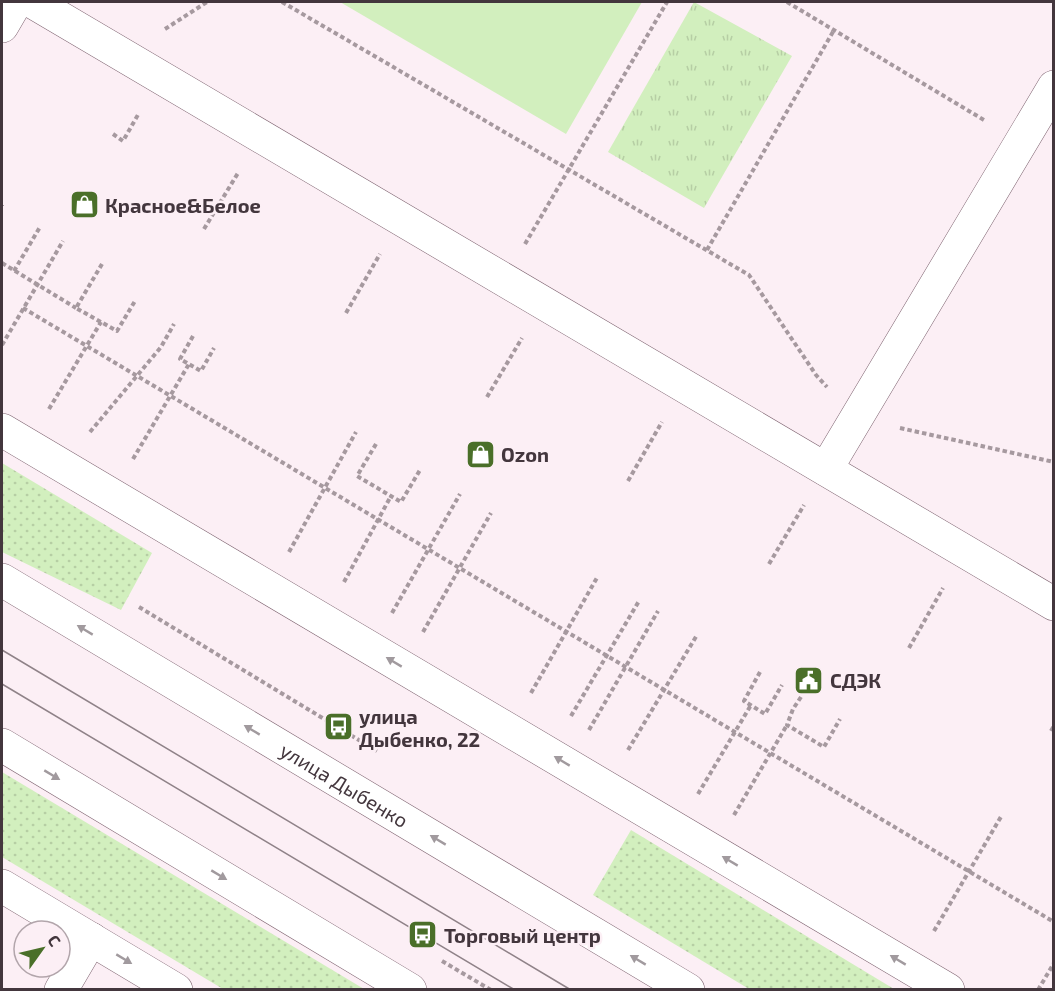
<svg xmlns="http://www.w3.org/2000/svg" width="1055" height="991" font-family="'Exo 2',sans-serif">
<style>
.grass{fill:url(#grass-dots)}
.park{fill:url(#park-tufts)}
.pitch{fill:#d2efbe}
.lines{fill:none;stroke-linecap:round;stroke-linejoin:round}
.minor-casing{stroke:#7e6370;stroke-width:34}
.major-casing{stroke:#7e6370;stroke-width:34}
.path{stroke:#a6999f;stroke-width:4;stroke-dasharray:4.5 3;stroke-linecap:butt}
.minor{stroke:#fff;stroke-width:33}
.major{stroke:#fff;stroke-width:33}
.tram{stroke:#8f8288;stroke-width:1.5}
.oneway{fill:#a19a9e}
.labels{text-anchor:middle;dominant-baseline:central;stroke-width:5;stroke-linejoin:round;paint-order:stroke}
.poi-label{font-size:20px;font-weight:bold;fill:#43363d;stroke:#fceff5;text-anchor:start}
.street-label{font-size:20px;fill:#43363d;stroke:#fceff5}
</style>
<defs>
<pattern id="grass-dots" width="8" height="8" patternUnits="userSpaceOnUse" patternTransform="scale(1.5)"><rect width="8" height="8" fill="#d2efbe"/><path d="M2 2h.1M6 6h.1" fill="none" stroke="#b6cea4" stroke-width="1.8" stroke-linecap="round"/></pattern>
<pattern id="park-tufts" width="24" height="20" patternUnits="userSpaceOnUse" patternTransform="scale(1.5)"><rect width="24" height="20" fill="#d2efbe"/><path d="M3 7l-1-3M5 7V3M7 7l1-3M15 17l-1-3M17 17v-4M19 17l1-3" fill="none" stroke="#b6cea4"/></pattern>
</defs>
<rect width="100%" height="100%" fill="#fceff5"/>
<g class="grass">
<path d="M2,463L152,553L121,610L2,552Z"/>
<path d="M2,772L364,989H223L2,857Z"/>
<path d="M631,830L894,989H749L593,895Z"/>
</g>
<path class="park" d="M694,2L792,56L704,208L608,152Z"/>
<path class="pitch" d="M340,2H642L566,134Z"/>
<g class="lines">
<defs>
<g id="minor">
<path d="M33,2L1054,604"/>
<path d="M2,26L16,2"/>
<path d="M2,430L948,990"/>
<path d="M826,469L1054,87"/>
<path d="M2,886L176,990"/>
<path d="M61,990L91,939"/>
</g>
<g id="major">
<path id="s1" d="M2,580L688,990"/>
<path d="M2,745L410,990"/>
</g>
</defs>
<use href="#minor" class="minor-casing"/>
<use href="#major" class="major-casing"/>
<g class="path">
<path d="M282,2L749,275L816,375L827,387"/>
<path d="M787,2L984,120"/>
<path d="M165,29L207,2"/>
<path d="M113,134L123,141L139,113"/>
<path d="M2,206V205"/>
<path d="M204,229L238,173"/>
<path d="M525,244L667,2"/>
<path d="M707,250L834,30"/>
<path d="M2,263L76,308"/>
<path d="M102,264L76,308L117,331L135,301"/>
<path d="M14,271L40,227"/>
<path d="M23,308L1054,922"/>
<path d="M346,313L380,254"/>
<path d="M193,336L180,359L201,371L214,348"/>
<path d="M2,345L63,241"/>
<path d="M487,397L522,338"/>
<path d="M49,409L101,322"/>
<path d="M900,428L1054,462"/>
<path d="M90,432L161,347L174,324"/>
<path d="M376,444L357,476L401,502L420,470"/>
<path d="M133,459L189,364"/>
<path d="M628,481L662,422"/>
<path d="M289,552L356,432"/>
<path d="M769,564L804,505"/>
<path d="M344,582L391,496"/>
<path d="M139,607L377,751"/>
<path d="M392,613L460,494"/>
<path d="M423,632L491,513"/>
<path d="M909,648L943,588"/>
<path d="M760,672L744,701L765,714L782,685"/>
<path d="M531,693L598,576"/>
<path d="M801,697L793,709L787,725L824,747L840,719"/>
<path d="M571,716L639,601"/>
<path d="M589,730L658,611"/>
<path d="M1051,731L1054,726"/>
<path d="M628,750L697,635"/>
<path d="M698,794L751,705"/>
<path d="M734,815L787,725"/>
<path d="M934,931L1002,815"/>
<path d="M442,961L491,990"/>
<path d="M1038,990L1054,963"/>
</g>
<use href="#minor" class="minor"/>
<use href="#major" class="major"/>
<g class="tram">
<path d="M2,650L571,990"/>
<path d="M2,684L515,990"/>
</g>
</g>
<defs><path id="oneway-solid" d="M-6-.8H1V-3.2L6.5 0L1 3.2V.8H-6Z" transform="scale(1.5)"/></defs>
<g class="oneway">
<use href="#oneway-solid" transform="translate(85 630) rotate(-149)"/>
<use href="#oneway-solid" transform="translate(394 662) rotate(-149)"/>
<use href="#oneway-solid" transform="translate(252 730) rotate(-149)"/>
<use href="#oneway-solid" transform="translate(562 761) rotate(-149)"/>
<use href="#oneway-solid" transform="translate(52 775) rotate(31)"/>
<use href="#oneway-solid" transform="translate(438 840) rotate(-149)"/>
<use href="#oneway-solid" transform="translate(730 861) rotate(-149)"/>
<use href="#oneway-solid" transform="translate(219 875) rotate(31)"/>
<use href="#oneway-solid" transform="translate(124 959) rotate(31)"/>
<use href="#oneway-solid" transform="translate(638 960) rotate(-149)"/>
<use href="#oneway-solid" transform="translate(898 960) rotate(-149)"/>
</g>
<defs>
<symbol id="shop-square" viewBox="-11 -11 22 22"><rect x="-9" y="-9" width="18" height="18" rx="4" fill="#4a6f29" stroke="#fceff5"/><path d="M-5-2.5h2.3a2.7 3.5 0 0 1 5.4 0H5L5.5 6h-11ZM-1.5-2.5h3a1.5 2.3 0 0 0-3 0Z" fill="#fff"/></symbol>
<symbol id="civic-square" viewBox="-11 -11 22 22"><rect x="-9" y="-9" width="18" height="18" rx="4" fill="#4a6f29" stroke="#fceff5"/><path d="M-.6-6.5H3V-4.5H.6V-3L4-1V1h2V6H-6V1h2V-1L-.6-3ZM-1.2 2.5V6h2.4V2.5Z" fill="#fff"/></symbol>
<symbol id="bus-square" viewBox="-11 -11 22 22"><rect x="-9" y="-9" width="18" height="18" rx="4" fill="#4a6f29" stroke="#fceff5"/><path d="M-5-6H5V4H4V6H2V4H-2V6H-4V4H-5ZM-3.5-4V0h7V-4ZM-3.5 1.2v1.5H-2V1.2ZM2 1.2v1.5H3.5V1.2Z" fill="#fff"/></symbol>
</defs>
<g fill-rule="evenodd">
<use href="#shop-square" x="68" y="188" width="33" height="33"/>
<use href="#shop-square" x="464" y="438" width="33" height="33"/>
<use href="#civic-square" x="792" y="664" width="33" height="33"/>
<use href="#bus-square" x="322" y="710" width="33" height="33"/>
<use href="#bus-square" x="406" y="918" width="33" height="33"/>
</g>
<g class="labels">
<g class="poi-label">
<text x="105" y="205">Красное&amp;Белое</text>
<text x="501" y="454">Ozon</text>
<text x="830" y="680">СДЭК</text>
<text x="359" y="716">улица<tspan x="359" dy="23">Дыбенко, 22</tspan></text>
<text x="444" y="935">Торговый центр</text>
</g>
<g class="street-label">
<text stroke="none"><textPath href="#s1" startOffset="399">улица Дыбенко</textPath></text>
</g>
</g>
<rect width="1055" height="991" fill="none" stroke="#43363d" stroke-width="6"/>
<g transform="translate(42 949) rotate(56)"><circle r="28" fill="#fceff5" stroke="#b2a5ab" stroke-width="1.5"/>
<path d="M0-4.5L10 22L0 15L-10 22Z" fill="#4a6f29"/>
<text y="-9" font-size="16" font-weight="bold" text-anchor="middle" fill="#43363d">С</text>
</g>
</svg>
